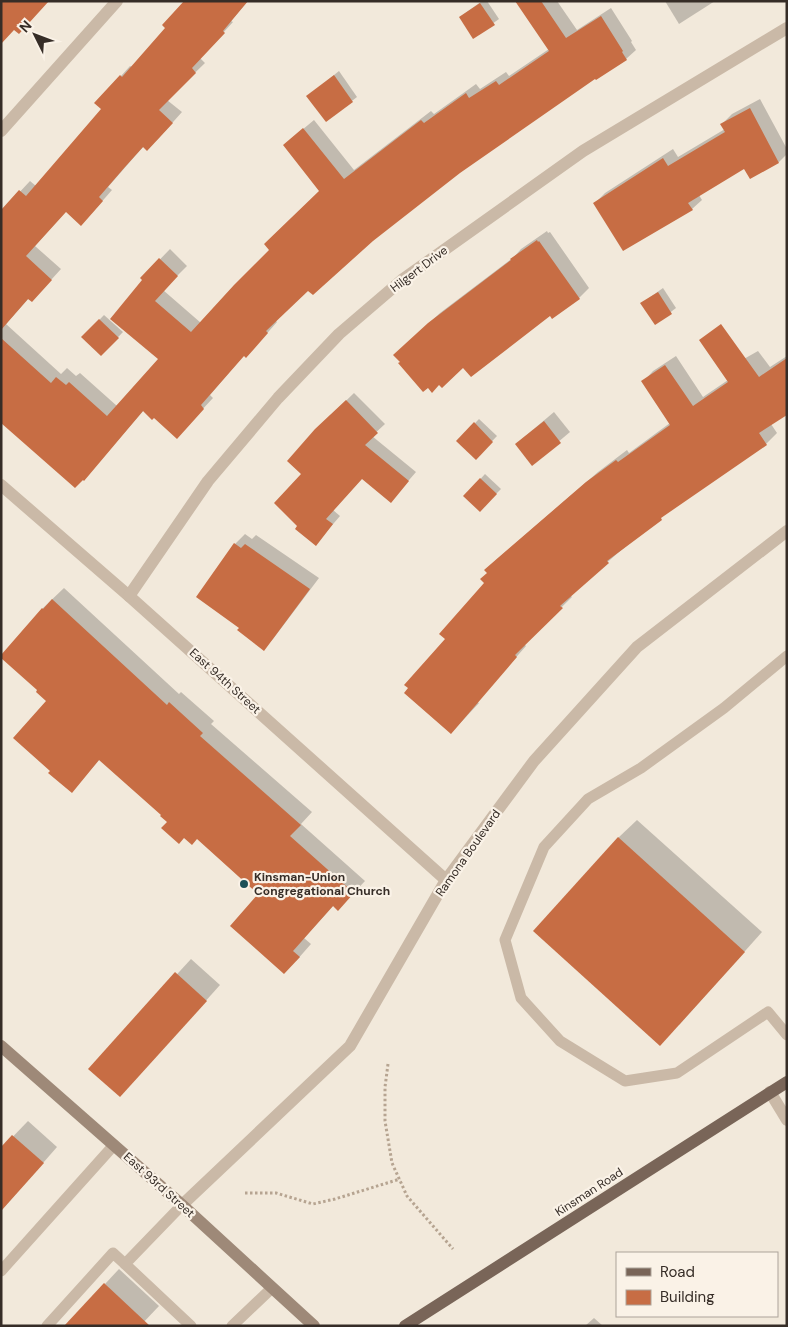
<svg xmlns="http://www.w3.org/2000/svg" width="788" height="1327" font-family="'DM Sans',sans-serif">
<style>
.shadow{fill:#0003}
.building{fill:#c76d44}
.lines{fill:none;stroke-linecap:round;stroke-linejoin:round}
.path{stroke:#b6a491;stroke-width:3;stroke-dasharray:2.5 2.5;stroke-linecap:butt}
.service{stroke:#cab9a7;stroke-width:11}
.minor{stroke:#cab9a7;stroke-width:12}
.secondary{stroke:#9e8978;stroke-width:12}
.primary{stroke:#796558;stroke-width:12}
.poi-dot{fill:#1c5058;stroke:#faf2e7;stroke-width:2}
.labels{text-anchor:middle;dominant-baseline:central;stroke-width:4.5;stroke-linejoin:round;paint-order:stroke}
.street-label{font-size:12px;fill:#362d27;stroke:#faf2e7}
.poi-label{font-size:12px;font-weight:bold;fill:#362d27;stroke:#faf2e7;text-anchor:start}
</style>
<rect width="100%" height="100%" fill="#f2e9db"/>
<g class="shadow">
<path d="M186,1H248L231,21L233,22L200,58L205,63L167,100L182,112L157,140L144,146L135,156L108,187L112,190L91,214L66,211L35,246L61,269L41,291L29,298L6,324L61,374L67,368L76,376L80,373L117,406L159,359L144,280L142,278L170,249L187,266L163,290L201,323L271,250L321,191L284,145L314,120L354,170L431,111L434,114L476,84L480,89L506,72L509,76L549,49L518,1H557L577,30L611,8L632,41L631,42L636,50L626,59L596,77L460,172L308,289L275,320L277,322L255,347L244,355L210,395L213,398L186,427L154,416L144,410L93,469L1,420V212L30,181L36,186L103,109L121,76L130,66L132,67L167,27Z"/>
<path d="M482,1H487L499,19L474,37L460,17Z"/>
<path d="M665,1H715L679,24Z"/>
<path d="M339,71L357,97L326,121L308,96Z"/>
<path d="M760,99L787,149V154L779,162L750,177L745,167L699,195L702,200L692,209L595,203L605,193L673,149L678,157L725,129L722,124L732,114Z"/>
<path d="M547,231L548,233L550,232L589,288L579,298L464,366L405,345L440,313L514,257L521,249Z"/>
<path d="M663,288L676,308L655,324L642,303Z"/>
<path d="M104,315L123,332L101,355L83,337Z"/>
<path d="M758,351L770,367L787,356V414L771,424L777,433L766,444L669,511L619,552L570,595L572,597L524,644L526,646L477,702L479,703L451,733L447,639L486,583L488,573L496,560L598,472L627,450L629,453L670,423L643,382L653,371L676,356L703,397L728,380L735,364Z"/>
<path d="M354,393L385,424L372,436L416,472L391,501L363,477L333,510L340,516L316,544L299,525L303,473L316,430Z"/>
<path d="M554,412L570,432L532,464L516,444Z"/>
<path d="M479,419L497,436L476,458L458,441Z"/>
<path d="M485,474L501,489L480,510L465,496Z"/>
<path d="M245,534L252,539L256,535L319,578L273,639L263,649L241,627L235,544Z"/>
<path d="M64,588L179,694L181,692L214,721L211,724L312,812L301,824L365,881L350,897L334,905L304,938L311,944L296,961L260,894L198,838L168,822L163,815L100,759L72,791L51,771L48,701L39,690L2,657L43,608Z"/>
<path d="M637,820L762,932L679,1025L618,838Z"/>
<path d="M191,959L220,985L134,1081L90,1069Z"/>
<path d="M28,1121L57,1147L1,1211V1149Z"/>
<path d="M119,1269L159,1306L140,1326L105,1284Z"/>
<path d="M594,1318L603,1326H585Z"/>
</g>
<g class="building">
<path d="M1,1H49L19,34L14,30L1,44Z"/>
<path d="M184,1H248L223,31L225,33L192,68L196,73L159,110L173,123L147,151L143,147L125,167L99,197L103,201L81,226L66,212L26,256L52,280L32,302L28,299L1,330V210L19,190L26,196L101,109L94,103L120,75L122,77L165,28L162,25Z"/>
<path d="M515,1H541L566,38L601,16L623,51L622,52L627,60L596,80L595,79L460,173L373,241L313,295L308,291L266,331L268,333L246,358L244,356L201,405L204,409L177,439L154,418L152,420L143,411L84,481L83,480L75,488L1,423V338L51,383L56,377L66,385L69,382L107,416L158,359L110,319L142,280L140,278L159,258L178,276L155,301L191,332L234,285L269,250L264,244L319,191L283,145L303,128L344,179L421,120L424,123L466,93L469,98L496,81L499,85L549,51Z"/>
<path d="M480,3L495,25L473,39L459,17Z"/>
<path d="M334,75L353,102L326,122L306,96Z"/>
<path d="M750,108L779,163L750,179L744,169L688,203L693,210L623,251L593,203L663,158L668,166L725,132L720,124Z"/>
<path d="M537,240L538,242L539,241L580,299L552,319L550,316L471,377L463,368L442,388L439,385L432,393L428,388L423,392L398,363L400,362L393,355L428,323L511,260L510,259Z"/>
<path d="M658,292L672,314L655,325L640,303Z"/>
<path d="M99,319L119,338L101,356L81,337Z"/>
<path d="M721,324L759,377L787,358V415L759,433L767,445L661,518L662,520L607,561L609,563L560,606L563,608L515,655L517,657L451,734L404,693L408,688L404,685L445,639L439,634L484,583L480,579L487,573L484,570L586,482L616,460L618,462L670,425L641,381L665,365L693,406L728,382L699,340Z"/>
<path d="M346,400L378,433L365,445L409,481L391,503L362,479L326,519L333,524L316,546L295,529L297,526L274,503L301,474L287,461L315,429Z"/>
<path d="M544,421L561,443L532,466L515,444Z"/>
<path d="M474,422L493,442L476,460L456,441Z"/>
<path d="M480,478L497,494L480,512L463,496Z"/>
<path d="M234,543L241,548L245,544L310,589L264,651L237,630L239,628L196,597Z"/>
<path d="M52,599L167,705L169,702L203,733L200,736L301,825L290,836L354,893L338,911L333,906L293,951L300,957L284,974L230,926L258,894L197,839L192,845L184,838L179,844L161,828L167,822L160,816L161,815L99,760L72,793L48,773L50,771L13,738L46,701L36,692L37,690L1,658V655L42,608L43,609Z"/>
<path d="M618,837L745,952L660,1046L533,931Z"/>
<path d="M175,972L207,1001L120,1097L88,1069Z"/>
<path d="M12,1135L44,1163L1,1211V1147Z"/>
<path d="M104,1283L150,1326H64Z"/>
</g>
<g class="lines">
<g class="path">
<path d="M388,1064L385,1087V1121L392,1163L407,1196L453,1249"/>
<path d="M245,1193H276L313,1204L335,1199L400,1179"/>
</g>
<g class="service">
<path d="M787,656L724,708L641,768L588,799L544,847L505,940L521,998L560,1041L625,1081L677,1073L768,1012L787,1035"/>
<path d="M182,1205L125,1264L191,1326"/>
<path d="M1,1271L114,1145"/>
<path d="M47,1326L113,1253L125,1264"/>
<path d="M232,1326L272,1288"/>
</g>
<g class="minor">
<path d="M1,131L117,1"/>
<path d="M1,485L129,596L446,880"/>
<path d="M129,596L208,481L278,398L339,334L402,280L583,151L787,28"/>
<path d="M770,1092L787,1120"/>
<path d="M182,1205L350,1046L446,880L534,761L637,647L787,531"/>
</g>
<path class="secondary" d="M1,1046L182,1205L314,1326"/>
<path class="primary" d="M405,1326L787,1082"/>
</g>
<circle class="poi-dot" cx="244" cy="884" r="5"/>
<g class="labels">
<g class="street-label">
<text transform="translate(419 269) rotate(-37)">Hilgert Drive</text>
<text transform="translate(225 681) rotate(42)">East 94th Street</text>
<text transform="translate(468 853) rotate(-55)">Ramona Boulevard</text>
<text transform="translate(159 1185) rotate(42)">East 93rd Street</text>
<text transform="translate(589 1192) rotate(-33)">Kinsman Road</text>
</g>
<g class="poi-label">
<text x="254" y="877">Kinsman-Union<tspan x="254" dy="14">Congregational Church</tspan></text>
</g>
</g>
<rect width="788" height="1327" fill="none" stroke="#362d27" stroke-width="5"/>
<rect x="616" y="1252" width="162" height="65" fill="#faf2e7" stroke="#aca39a"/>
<rect x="626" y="1268" width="25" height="8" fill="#796558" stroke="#aca39a"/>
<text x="660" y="1277" font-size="15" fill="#362d27">Road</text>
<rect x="626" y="1290" width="25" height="15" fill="#c76d44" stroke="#aca39a"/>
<text x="660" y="1302" font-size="15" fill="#362d27">Building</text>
<g transform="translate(35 35) rotate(312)" stroke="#faf2e7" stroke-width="4" paint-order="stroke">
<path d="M0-4L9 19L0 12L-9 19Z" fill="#362d27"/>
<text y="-8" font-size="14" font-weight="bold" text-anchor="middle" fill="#362d27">N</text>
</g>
</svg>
